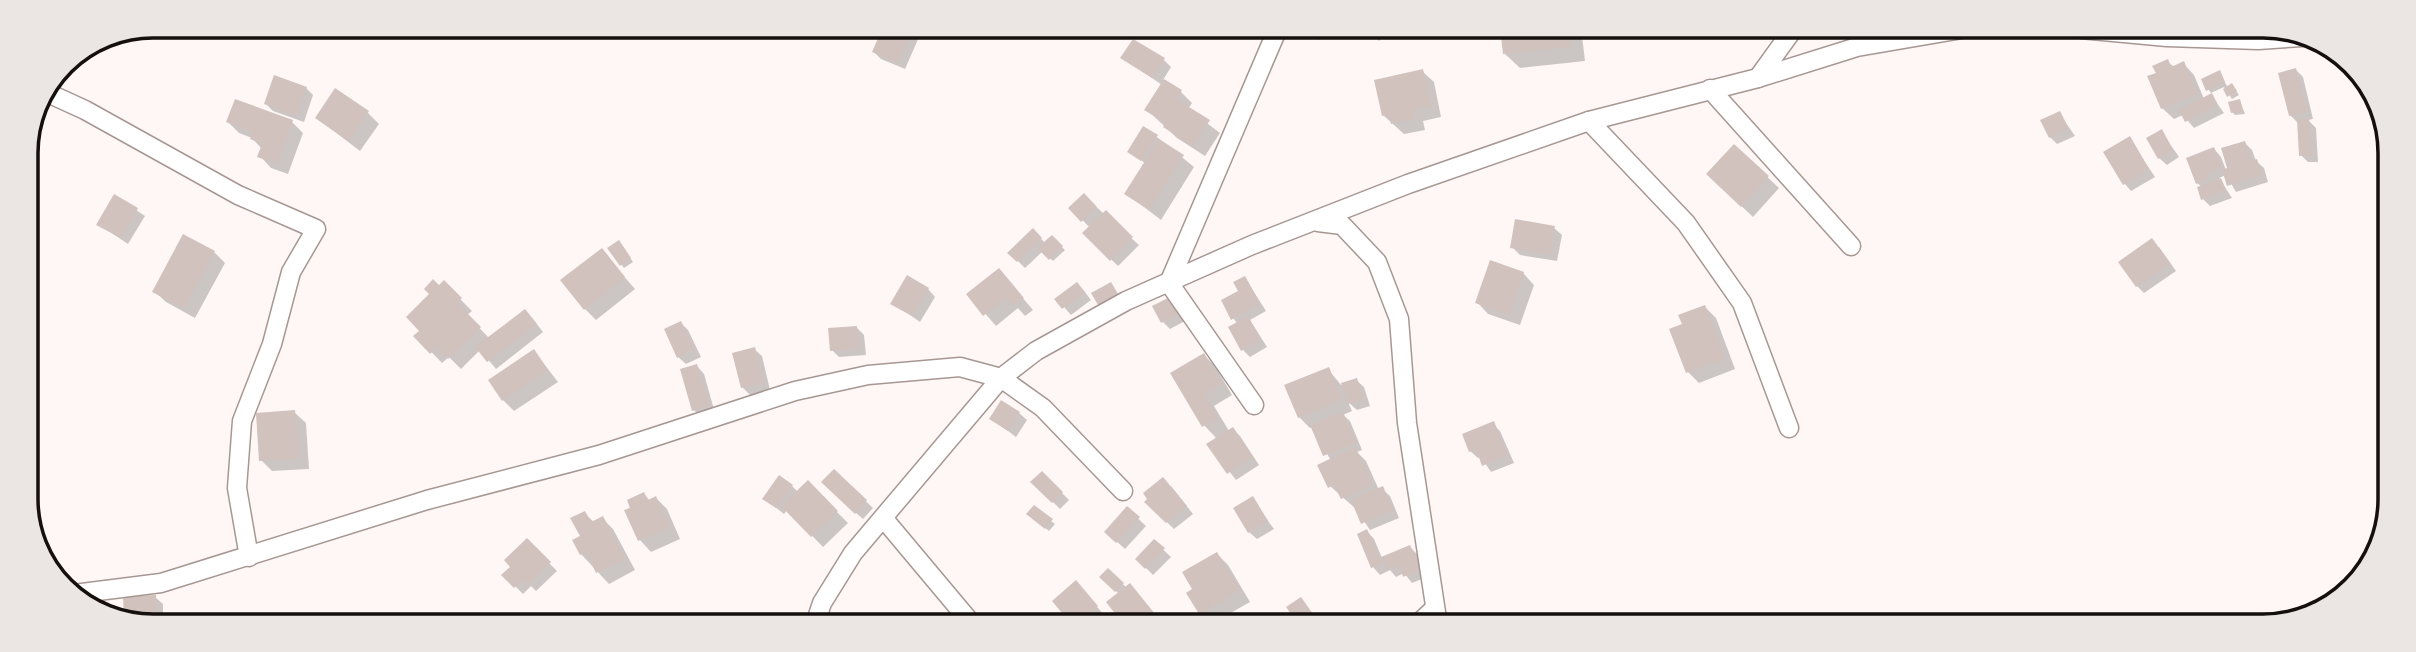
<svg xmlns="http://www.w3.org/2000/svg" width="2416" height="652" font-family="Georgia,serif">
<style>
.shadow{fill:#0003}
.building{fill:#d2c2bd}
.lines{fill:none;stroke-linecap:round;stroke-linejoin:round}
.street-casing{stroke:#a79793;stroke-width:21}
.street{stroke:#fff;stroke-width:18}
.rim{fill:none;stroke:#15100e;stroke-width:3.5}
</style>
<rect width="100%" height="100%" fill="#fef7f6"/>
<g class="shadow">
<path d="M885,27H919L916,34L919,37L905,69L881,59L874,52Z"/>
<path d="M1303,28H1328L1319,40Z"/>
<path d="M1364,28H1391L1379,41Z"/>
<path d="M1502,28H1581L1585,61L1520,68L1505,54Z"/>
<path d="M1630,28H1680V35L1639,37Z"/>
<path d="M1123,58L1163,59L1171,67L1163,80L1181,92L1192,103L1188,109L1220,133L1205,156L1177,138L1146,109L1162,85Z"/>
<path d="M2168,62L2174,67L2183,63L2194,75L2204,99L2211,95L2224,113L2194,128L2183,115L2174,119L2162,108L2158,74Z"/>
<path d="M2296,70L2303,77L2313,119L2308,120L2316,128L2318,162H2308L2301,155L2298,123L2290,115Z"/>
<path d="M1422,71L1434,82L1441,117L1423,121L1425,130L1404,134L1384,116Z"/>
<path d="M2220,73L2228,88L2235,89L2239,95L2232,99L2224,87L2211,93L2208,89Z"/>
<path d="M2361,80L2384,123L2371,112Z"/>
<path d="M306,88L313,95L304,122L273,111L266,104Z"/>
<path d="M2240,101L2245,114L2235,115L2232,112Z"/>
<path d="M368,113L379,124L360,151L317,118Z"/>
<path d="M2059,113L2075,136L2057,144L2050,137Z"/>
<path d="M228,122H292L303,133L288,174L271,168L260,156L262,149L252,138L239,133Z"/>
<path d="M2161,131L2179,157L2167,165L2159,158Z"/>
<path d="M1157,137L1194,167L1161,220L1127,194L1146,164L1129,151Z"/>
<path d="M2129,138L2155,177L2131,191L2124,183Z"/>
<path d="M2245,143L2252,150L2256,161L2264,168L2268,182L2236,192L2226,175L2219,178L2232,198L2210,206L2203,199L2202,187L2197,183L2214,149L2221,157L2226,170Z"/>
<path d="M1734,146L1779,188L1753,217L1719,185Z"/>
<path d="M115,196L145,216L128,244L98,224Z"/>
<path d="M1084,196L1139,245L1118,266L1085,233L1090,228L1071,208Z"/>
<path d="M1554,228L1562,235L1557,261L1520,255L1512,247Z"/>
<path d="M1033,230L1045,243L1051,237L1065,250L1053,261L1043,251L1025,268L1010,253Z"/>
<path d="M622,246L633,262L624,268L621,264Z"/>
<path d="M2159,247L2176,271L2144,293L2137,286Z"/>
<path d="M601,250L635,289L596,320L585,309Z"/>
<path d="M214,252L225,263L195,318L166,302L154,291Z"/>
<path d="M999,270L1033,310L1025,316L1018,308L996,326L969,295Z"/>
<path d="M1523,273L1534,285L1520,325L1488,314L1477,302Z"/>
<path d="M1245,278L1266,311L1250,320L1267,347L1250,357L1243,350L1237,323L1233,318Z"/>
<path d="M444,283L472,311L467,315L489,338L532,318L543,332L496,369L480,350L461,369L449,357L442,363L416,336L422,331Z"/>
<path d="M1111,284L1120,297L1102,307L1099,304Z"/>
<path d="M928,289L935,297L920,322L893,303Z"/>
<path d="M1084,291L1091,300L1071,315L1057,299Z"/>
<path d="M1171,298L1187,320L1170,329L1163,322Z"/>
<path d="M1705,307L1716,318L1735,369L1699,383L1688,372L1684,325Z"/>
<path d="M681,323L688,330L701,357L686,364L678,357Z"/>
<path d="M857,328L864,335L866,355L839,357L832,350Z"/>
<path d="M754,349L762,356L770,390L750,395L743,388Z"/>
<path d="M534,351L558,382L514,411L503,400Z"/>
<path d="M1204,355L1215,366L1232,395L1214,406L1229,431L1232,429L1240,436L1259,465L1236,480L1209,445L1217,439L1204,425Z"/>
<path d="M697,366L704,374L715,413L701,417L694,410Z"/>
<path d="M1328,369L1341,385L1356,380L1364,387L1370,406L1357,410L1348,402L1352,411L1343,415L1350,421L1362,450L1357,452L1366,461L1379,490L1382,489L1390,496L1399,518L1370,530L1356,509L1330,486L1331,461L1313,427L1310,428L1299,417Z"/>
<path d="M294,412L306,423L309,469L272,471L261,460Z"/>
<path d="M1019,413L1027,420L1016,437L992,419Z"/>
<path d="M1493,424L1500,431L1514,463L1491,472L1481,457L1478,458L1470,451Z"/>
<path d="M834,471L873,508L863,519L830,490Z"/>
<path d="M1042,473L1069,500L1060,509L1033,482Z"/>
<path d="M808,483L848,523L823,547L787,510L784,514L765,499L792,486L798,492Z"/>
<path d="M1171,486L1193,514L1174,529L1146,502Z"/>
<path d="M644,494L650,501L656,498L667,509L680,539L651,552L640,540L626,511Z"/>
<path d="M1252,499L1274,529L1257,539L1249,532Z"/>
<path d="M1127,508L1146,526L1125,549L1106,532Z"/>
<path d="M584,513L594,522L602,518L613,529L635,570L609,584L581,554Z"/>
<path d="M1032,517L1051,521L1055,524L1049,531Z"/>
<path d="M1367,531L1374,539L1382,558L1410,547L1417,554L1427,577L1412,583L1404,573L1396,577L1390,570L1380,575L1373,567Z"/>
<path d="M527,541L557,571L536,591L531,586L523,594L504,575L513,567Z"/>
<path d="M1154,541L1171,557L1153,575L1137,559Z"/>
<path d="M1217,554L1228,565L1250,602L1211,624L1200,613Z"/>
<path d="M1108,570L1127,588L1137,593L1161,622L1125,624L1108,603L1119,594L1101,577Z"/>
<path d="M1083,590L1104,615L1093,624H1074L1054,602Z"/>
<path d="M155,597L163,604V623H131L126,618Z"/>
</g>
<g class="building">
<path d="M883,27L913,29L897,63L872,52Z"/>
<path d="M1500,28H1569L1571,47L1503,54Z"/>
<path d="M1133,39L1165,58L1152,78L1120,58Z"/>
<path d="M2168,59L2171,67L2184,61L2197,94L2161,109L2147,76L2156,73L2152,66Z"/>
<path d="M2296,68L2307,112L2289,116L2278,73Z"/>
<path d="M1423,69L1431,106L1413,110L1415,119L1391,124L1389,115L1382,116L1374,80Z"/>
<path d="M2220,70L2225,82L2206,91L2201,79Z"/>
<path d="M274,75L307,87L296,116L264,104Z"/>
<path d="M2358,76H2359L2378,111L2370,113Z"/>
<path d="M1164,79L1182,90L1176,99L1210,120L1193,146L1163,127L1166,123L1144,110Z"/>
<path d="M2232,83L2237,91L2227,97L2223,89Z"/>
<path d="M335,88L369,111L348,141L315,118Z"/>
<path d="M2212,93L2218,105L2185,122L2179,110Z"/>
<path d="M235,99L293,120L277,164L257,157L262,144L250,139L253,132L226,122Z"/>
<path d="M2240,99L2243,111L2231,113L2228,102Z"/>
<path d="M2060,111L2069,129L2049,138L2040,120Z"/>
<path d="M2309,118L2312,155L2299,156L2297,119Z"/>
<path d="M1143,126L1158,135L1141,161L1127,152Z"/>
<path d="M2162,129L2173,150L2158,159L2146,138Z"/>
<path d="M2130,136L2149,169L2123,185L2103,152Z"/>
<path d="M1159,139L1184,155L1149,210L1124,194Z"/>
<path d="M2245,141L2251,161L2257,159L2262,175L2227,186L2222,170L2227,168L2221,148Z"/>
<path d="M1734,144L1769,176L1741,207L1706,174Z"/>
<path d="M2214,147L2222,167L2206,173L2208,179L2196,184L2186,158Z"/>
<path d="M2221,178L2226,190L2201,200L2197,187Z"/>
<path d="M1084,193L1097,207L1081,222L1068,208Z"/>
<path d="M114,194L138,208L121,238L96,225Z"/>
<path d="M1106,210L1133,237L1110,261L1082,233Z"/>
<path d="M1515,219L1555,226L1550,255L1510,248Z"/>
<path d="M1033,228L1042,238L1017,262L1007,253Z"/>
<path d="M183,234L215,251L184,308L152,292Z"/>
<path d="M1052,235L1063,246L1049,260L1037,248Z"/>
<path d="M2152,238L2170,263L2136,287L2118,262Z"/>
<path d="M619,240L631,258L620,266L607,248Z"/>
<path d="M602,248L625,277L584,310L560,280Z"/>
<path d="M1490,260L1524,272L1509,315L1475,303Z"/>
<path d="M999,268L1024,298L1013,306L1006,298L983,316L966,294Z"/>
<path d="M907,275L929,288L912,316L890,304Z"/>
<path d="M1245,276L1260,303L1231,320L1221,300L1238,291L1233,282Z"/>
<path d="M433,279L439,285L444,280L462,298L457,303L481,327L448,359L437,347L430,354L413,336L419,331L406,317L429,294L424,289Z"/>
<path d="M1077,282L1085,292L1062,309L1054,299Z"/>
<path d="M1111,282L1118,294L1098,305L1091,293Z"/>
<path d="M1172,296L1181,312L1161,323L1152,306Z"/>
<path d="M1705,305L1725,358L1686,373L1669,329L1682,324L1678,315Z"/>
<path d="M525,309L537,324L487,362L475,347Z"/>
<path d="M1248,316L1261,340L1241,351L1228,327Z"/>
<path d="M681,321L694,349L677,358L664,329Z"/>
<path d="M857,326L859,348L830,351L828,328Z"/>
<path d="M755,347L764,383L741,388L732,353Z"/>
<path d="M534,349L548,370L502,401L488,380Z"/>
<path d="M1204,353L1222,384L1204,394L1218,418L1202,427L1170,373Z"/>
<path d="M697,364L709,406L692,411L680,369Z"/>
<path d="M1329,367L1342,400L1298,418L1284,385Z"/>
<path d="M1357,378L1364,399L1348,404L1341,383Z"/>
<path d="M1001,400L1020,412L1008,431L989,419Z"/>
<path d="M295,410L299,458L259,461L256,413Z"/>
<path d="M1343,412L1356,443L1323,456L1310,425Z"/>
<path d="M1494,421L1507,455L1482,466L1476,449L1469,452L1462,434Z"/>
<path d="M1233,427L1253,457L1227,474L1206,444Z"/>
<path d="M1355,447L1373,485L1341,499L1334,485L1328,488L1317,465Z"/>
<path d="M834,469L867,500L855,514L821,482Z"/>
<path d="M1042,471L1063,492L1052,503L1030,482Z"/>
<path d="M779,475L793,485L776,508L762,499Z"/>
<path d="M1163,477L1187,506L1166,523L1144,502L1147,499L1143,493Z"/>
<path d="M808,480L838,511L811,537L781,506Z"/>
<path d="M1383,486L1393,510L1361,524L1351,500Z"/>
<path d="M644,492L648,500L656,496L670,528L638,541L624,510L630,508L627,500Z"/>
<path d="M1253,496L1268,521L1248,533L1233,508Z"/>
<path d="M1034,505L1053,519L1045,529L1026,514Z"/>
<path d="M1127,506L1140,517L1116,543L1104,532Z"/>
<path d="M585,511L591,522L603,516L625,559L596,573L586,552L580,555L572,540L580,536L570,518Z"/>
<path d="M1367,529L1382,564L1371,568L1357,534Z"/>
<path d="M527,538L551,562L528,585L523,580L514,588L501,575L510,567L504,560Z"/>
<path d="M1154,539L1165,548L1145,569L1135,559Z"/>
<path d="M1410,545L1421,569L1403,577L1399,565L1387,570L1381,557Z"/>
<path d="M1217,552L1240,590L1199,614L1186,593L1192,589L1182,572Z"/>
<path d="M1108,568L1124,583L1115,592L1099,577Z"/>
<path d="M1076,580L1098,606L1078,624H1071L1052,601Z"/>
<path d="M1130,583L1155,614L1142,624H1123L1106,602Z"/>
<path d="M156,595L157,618L124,619L123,596Z"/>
<path d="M1301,597L1320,624H1298L1286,607Z"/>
<path d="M1549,613L1552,625H1528L1526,619Z"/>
</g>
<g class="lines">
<defs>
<g id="street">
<path d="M2081,29L2167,37L2258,40L2302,37"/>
<path d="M1758,78L1794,28"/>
<path d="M1710,89L1851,246"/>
<path d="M50,94L85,110L238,195L316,229L291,272L272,344L242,421L237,488L249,557"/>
<path d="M1589,121L1686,223L1742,303L1789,428"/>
<path d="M1318,222L1342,225L1377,262L1399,319L1407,423L1438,625"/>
<path d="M1254,405L1169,283L1278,28"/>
<path d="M884,519L972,624"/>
<path d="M74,594L161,583L427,500L599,455L795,391L868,375L960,367L1001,378L1043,408L1123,491"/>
<path d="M815,624L822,603L853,553L1001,378L1036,351L1126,301L1252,245L1408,184L1589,121L1758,78L1857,47L1968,28"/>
<path d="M1245,624H1262"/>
<path d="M1417,625L1434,609"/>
</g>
</defs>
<use href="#street" class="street-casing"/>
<use href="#street" class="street"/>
</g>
<path d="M0 0H2416V652H0ZM153 38H2263A115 115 0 0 1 2378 153V499A115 115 0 0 1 2263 614H153A115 115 0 0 1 38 499V153A115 115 0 0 1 153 38Z" fill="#ebe5e3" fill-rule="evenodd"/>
<path class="rim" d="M153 38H2263A115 115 0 0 1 2378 153V499A115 115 0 0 1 2263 614H153A115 115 0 0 1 38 499V153A115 115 0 0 1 153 38Z"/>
</svg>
